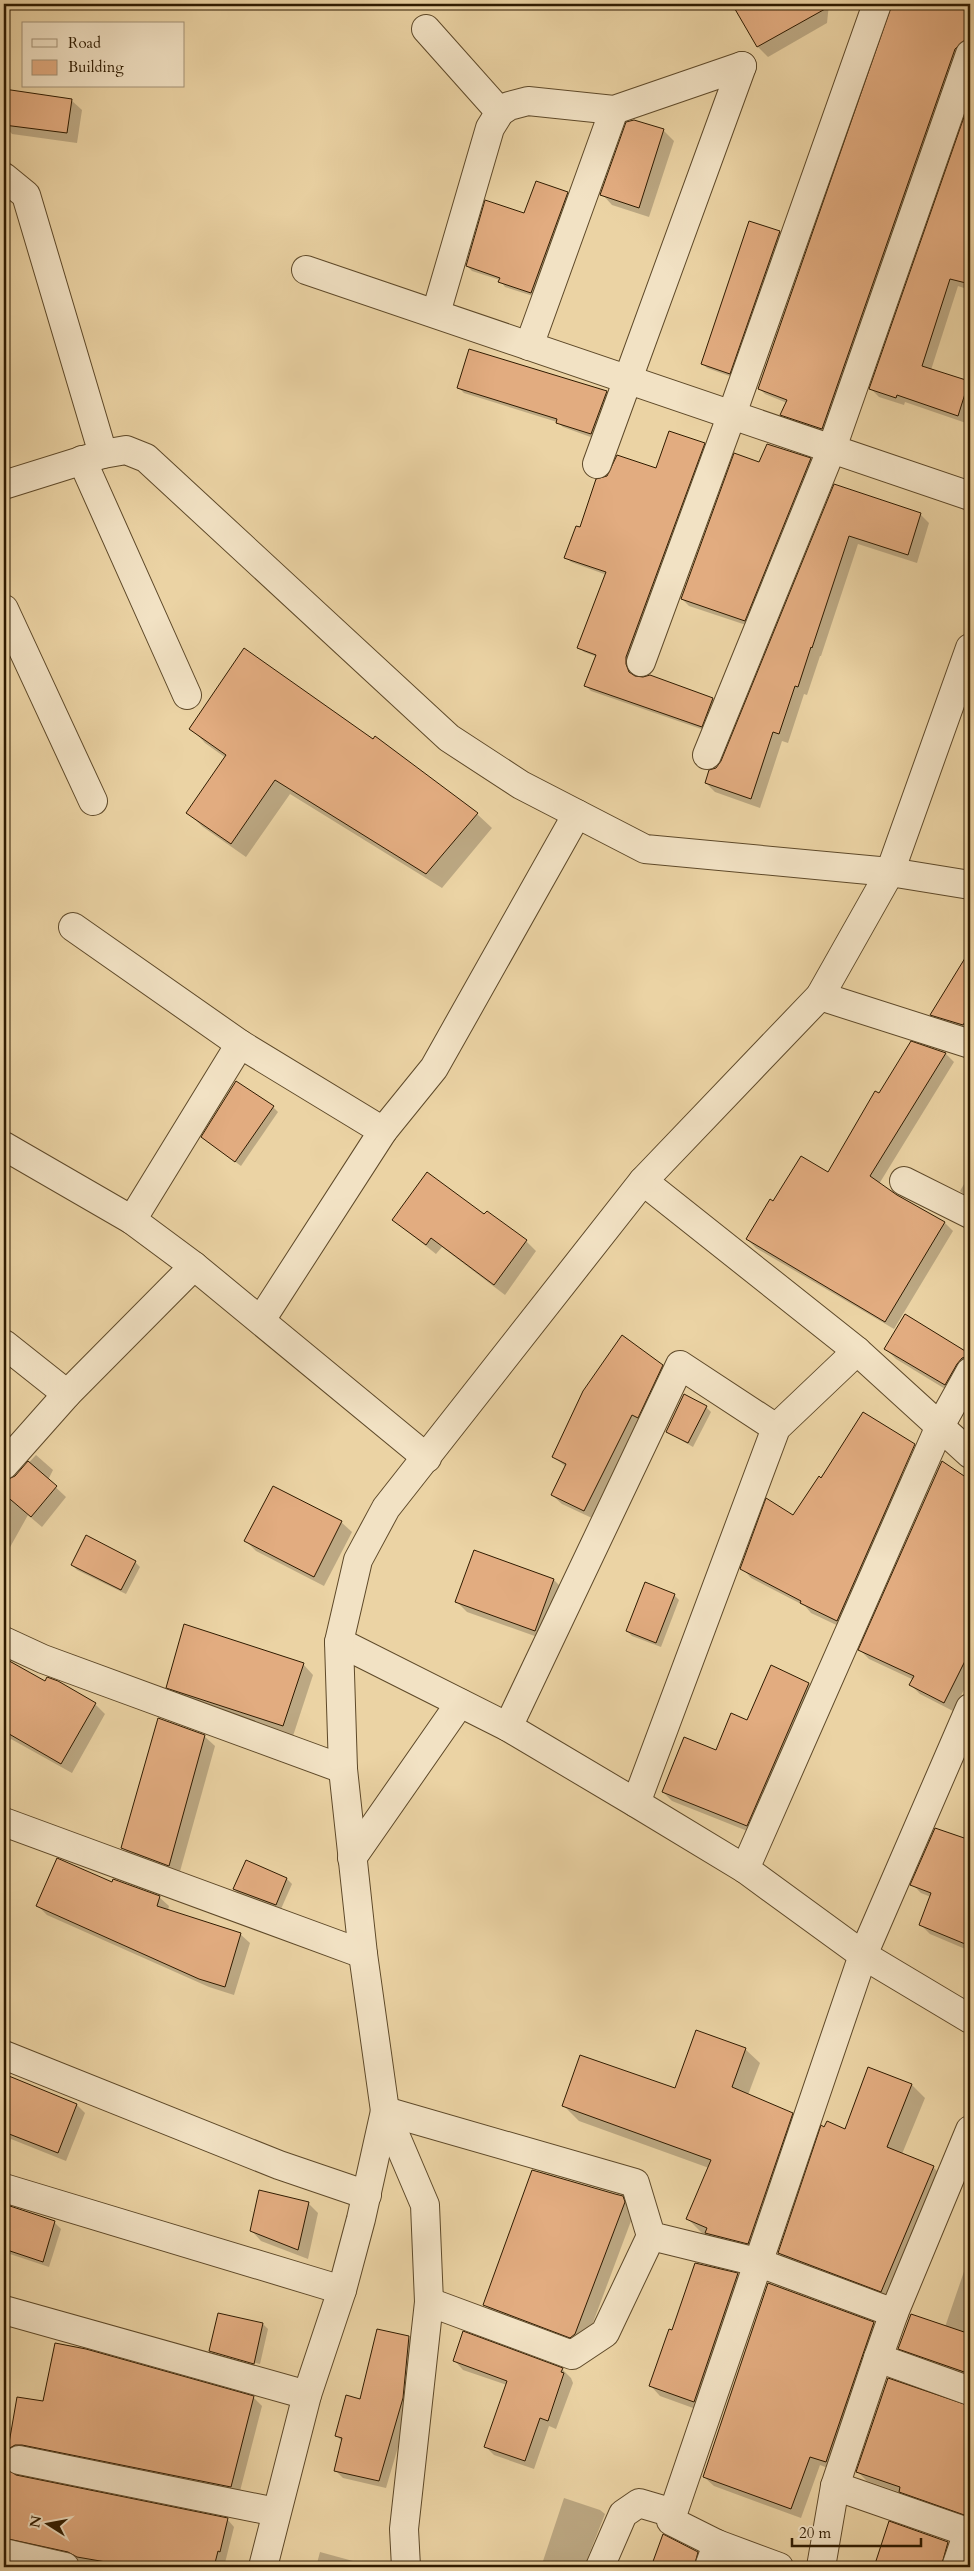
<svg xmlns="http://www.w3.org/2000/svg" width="974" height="2571" font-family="Cardo,serif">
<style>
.shadow{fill:#0003}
.building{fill:#e2ac80;stroke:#2f1b00}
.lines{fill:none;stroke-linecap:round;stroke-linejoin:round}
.minor-casing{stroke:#5e4929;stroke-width:30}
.minor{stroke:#f2e2c4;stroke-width:28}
</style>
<rect width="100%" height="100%" fill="#ebd3a4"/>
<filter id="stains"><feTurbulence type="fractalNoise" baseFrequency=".004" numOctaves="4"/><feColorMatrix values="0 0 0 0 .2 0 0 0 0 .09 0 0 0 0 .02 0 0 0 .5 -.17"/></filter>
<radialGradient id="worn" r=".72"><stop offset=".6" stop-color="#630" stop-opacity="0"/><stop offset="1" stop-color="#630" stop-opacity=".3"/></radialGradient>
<g class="shadow">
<path d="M734,4H829L827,23L768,57L758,47Z"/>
<path d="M893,4H942L970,11V46L828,434L787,420L782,415L787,403L765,394L759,388Z"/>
<path d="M6,91L71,100L82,110L77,143L12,134L4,125Z"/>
<path d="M965,119L970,120V290L958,286L931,370L970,384V410L966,423L905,402L904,405L879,397L871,389Z"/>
<path d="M634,121L664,131L674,141L649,217L612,205L602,194Z"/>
<path d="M567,193L572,198L536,297L505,287L500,280L472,271L467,266L525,214Z"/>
<path d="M780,232L785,237L735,378L707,368L702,363Z"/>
<path d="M459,388L606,393L611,398L596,439L563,427L557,422L464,393Z"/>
<path d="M704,444L709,449L631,662L630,670L633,676L643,679L650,676L713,699L718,704L707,731L591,691L586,686L597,657L584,652L579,647L607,575L571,562L566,557L581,529L657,470Z"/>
<path d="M810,459L817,466L752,627L689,606L682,599L760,463Z"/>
<path d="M835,486L920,514L929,523L917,563L858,544L821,656H820L807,695L804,694L788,743L782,741L760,808L715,792L706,783L723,762Z"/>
<path d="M191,728L374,740L376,737L477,814L492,828L442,888L290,794L246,857L203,827L188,813L226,758L205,743Z"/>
<path d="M970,952V1034L941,1025L931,1014Z"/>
<path d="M911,1043L946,1054L954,1062L879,1184L945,1223L953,1231L894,1329L756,1248L747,1239L774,1203L828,1174Z"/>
<path d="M273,1107L278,1112L241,1166L208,1142Z"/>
<path d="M970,1174V1200L960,1191Z"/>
<path d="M485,1216L526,1241L536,1251L505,1295L442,1247L436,1254L393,1220Z"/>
<path d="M905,1316L970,1356V1371L955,1395L896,1359L886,1349Z"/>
<path d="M662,1366L671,1375L594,1519L562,1504L552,1495L566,1467L553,1456Z"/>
<path d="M706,1407L711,1412L693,1447L667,1432Z"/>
<path d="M842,1447L901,1474L911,1484L847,1630L811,1613L805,1606L751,1578L742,1568L793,1517Z"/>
<path d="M36,1455L53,1470L48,1480L66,1497L42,1527L28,1515L4,1558V1482L16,1476Z"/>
<path d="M931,1488L970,1506V1678L953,1711L920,1694L911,1685L914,1680L869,1659L860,1650Z"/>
<path d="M341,1522L352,1532L324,1586L256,1551L246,1541Z"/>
<path d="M135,1562L140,1567L126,1594L77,1570L72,1565Z"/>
<path d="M554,1580L564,1590L546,1640L467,1612L457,1602Z"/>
<path d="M674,1595L679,1600L661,1647L632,1636L627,1631Z"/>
<path d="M4,1659L45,1683L95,1704L105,1714L72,1773L11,1739L4,1752Z"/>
<path d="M303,1664L313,1675L293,1736L178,1697L168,1687Z"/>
<path d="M809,1684L817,1692L755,1834L672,1801L663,1792L717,1752L748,1721Z"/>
<path d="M204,1736L215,1746L179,1875L133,1858L123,1848Z"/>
<path d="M936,1829L970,1842V1951L930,1934L921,1925L931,1897L921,1893L912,1884Z"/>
<path d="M287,1879L292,1884L281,1909L239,1894L234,1889Z"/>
<path d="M113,1884L159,1897L169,1906L168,1910L240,1934L250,1943L234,1995L209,1987L47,1915L38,1906Z"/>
<path d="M4,2001L7,2004L4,2012Z"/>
<path d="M745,2049L760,2063L748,2095L792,2114L807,2129L763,2258L702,2233L688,2219L709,2168L579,2121L564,2106L676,2090Z"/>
<path d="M869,2069L912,2085L925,2098L902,2154L933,2167L946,2180L894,2304L793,2266L779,2253L845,2130Z"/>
<path d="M4,2076L77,2105L85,2113L66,2161L11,2139L4,2164Z"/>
<path d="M622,2197L633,2208L634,2213L585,2344L581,2347L495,2315L485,2305Z"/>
<path d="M308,2203L318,2213L308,2259L261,2241L251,2230Z"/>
<path d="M4,2205L55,2223L61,2229L49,2267L4,2252Z"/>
<path d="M970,2254V2380L909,2357L899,2348L945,2327Z"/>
<path d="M737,2275L748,2285L704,2412L660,2396L650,2385L673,2331Z"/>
<path d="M873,2323L883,2333L836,2471L820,2465L801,2518L714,2486L704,2477Z"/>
<path d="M263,2324L268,2329L260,2364L215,2352V2354L259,2368L216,2356L211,2351Z"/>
<path d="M378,2330L409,2338L416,2345L410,2406L386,2488L343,2478L336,2471L342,2441L337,2436L361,2400Z"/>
<path d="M455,2361L562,2369L571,2378L573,2383L556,2429L549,2426L534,2469L494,2455L485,2446L507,2385L463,2370Z"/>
<path d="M253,2397L262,2406L239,2495L20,2456L11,2447L19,2399L44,2403Z"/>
<path d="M965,2407H970V2522L909,2500L902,2493L867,2481L858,2472Z"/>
<path d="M7,2470L15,2476L227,2519L234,2527L224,2567H81V2562L77,2559L15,2545L4,2548V2486Z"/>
<path d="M564,2498L600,2510L605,2514L584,2567H541Z"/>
<path d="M890,2523L947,2543L957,2552L951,2567H875Z"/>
<path d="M664,2536L697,2553L706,2562L705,2567H652Z"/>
<path d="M320,2552L353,2561L357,2567H316Z"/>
</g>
<g class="building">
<path d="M732,4H834L757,47Z"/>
<path d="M892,4H947L970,10V20L965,40L955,49L822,429L780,415L787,400L758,389Z"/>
<path d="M4,89L72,99L67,133L4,125Z"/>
<path d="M964,117L970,119V284L950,279L922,366L969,381L958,416L897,395L896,398L869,389Z"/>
<path d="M634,120L664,129L639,208L600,195L626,122Z"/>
<path d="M536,181L568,192L531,293L498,282L500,278L466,266L485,200L524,213Z"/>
<path d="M749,221L780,231L730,374L701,364Z"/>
<path d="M469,349L607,391L591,434L556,423L557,419L457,388Z"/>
<path d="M669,431L705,443L626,657V664L629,672L635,676L643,677L650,675L713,698L702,727L584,686L596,655L577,648L606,572L564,558L576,526L580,527L596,479L607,476L617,455L656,468Z"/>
<path d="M767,444L811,458L745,621L681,599L734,453L759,462Z"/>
<path d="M834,484L921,513L908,555L849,536L812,648L811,647L798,687L795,686L779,734L773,732L751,799L705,783L709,770L716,768L721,761Z"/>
<path d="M244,648L373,739L375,736L478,813L426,874L275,780L231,844L186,813L226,755L189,729Z"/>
<path d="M970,950V1013L963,1025L930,1015Z"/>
<path d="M911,1041L946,1053L870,1176L897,1195L945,1222L885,1322L746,1239L770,1199L773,1201L801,1156L828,1172L875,1091L879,1093Z"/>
<path d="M236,1081L274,1106L235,1162L201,1137Z"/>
<path d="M427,1172L484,1214L487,1211L527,1240L494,1285L431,1238L426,1245L392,1220Z"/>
<path d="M905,1314L970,1354V1356L962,1358L957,1364L945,1385L884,1349Z"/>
<path d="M622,1335L663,1365L638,1418L632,1415L584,1511L551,1495L566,1464L552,1457L583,1391Z"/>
<path d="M684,1394L707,1406L688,1443L666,1432Z"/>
<path d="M863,1412L915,1444L837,1621L800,1603L801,1601L740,1569L766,1498L793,1515L819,1476L821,1478Z"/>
<path d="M28,1461L57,1486L31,1517L4,1494V1481L15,1476Z"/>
<path d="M942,1461L970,1480V1651L944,1703L909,1685L914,1676L858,1650Z"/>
<path d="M273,1486L342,1521L314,1577L244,1541Z"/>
<path d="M86,1535L136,1561L121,1590L71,1565Z"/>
<path d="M474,1550L554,1579L535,1631L455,1602Z"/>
<path d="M645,1582L675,1594L656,1643L626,1631Z"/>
<path d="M184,1624L304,1663L283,1726L166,1688Z"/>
<path d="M4,1658L45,1681L47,1677L58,1681L96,1703L61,1764L4,1731Z"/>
<path d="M771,1665L809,1683L747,1826L662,1792L684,1737L716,1750L731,1713L747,1720Z"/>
<path d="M158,1718L205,1735L169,1866L121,1848Z"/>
<path d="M935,1828L970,1840V1946L919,1925L931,1893L910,1885Z"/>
<path d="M57,1858L112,1882L113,1879L160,1896L157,1906L241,1933L225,1987L199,1979L36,1906Z"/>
<path d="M246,1860L287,1878L276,1905L233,1889Z"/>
<path d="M696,2030L746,2048L732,2087L793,2113L748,2244L705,2233L707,2228L686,2219L711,2160L562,2106L580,2055L675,2088Z"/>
<path d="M868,2067L912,2084L887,2147L934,2166L881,2292L778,2253L821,2125L824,2127L827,2121L845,2129Z"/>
<path d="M4,2074L77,2104L58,2153L4,2132Z"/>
<path d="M532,2170L615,2194L623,2196L625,2202L575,2334L570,2338L483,2305Z"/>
<path d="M259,2190L309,2202L298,2250L250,2231Z"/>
<path d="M4,2204L55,2221L43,2262L4,2249Z"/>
<path d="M695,2263L738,2273L694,2402L649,2386L669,2329L672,2330Z"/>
<path d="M768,2283L874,2322L826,2462L810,2457L791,2509L703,2477Z"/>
<path d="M218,2313L263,2323L254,2364L209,2351Z"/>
<path d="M911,2314L970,2334V2374L898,2349Z"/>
<path d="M377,2329L409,2336L403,2398L379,2481L334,2471L342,2438L335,2436L346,2395L360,2399Z"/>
<path d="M463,2331L563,2368L561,2372L564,2373L548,2421L540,2418L525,2461L484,2447L507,2381L453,2361Z"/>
<path d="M55,2343L86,2349L254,2396L231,2487L22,2445H15L8,2449L17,2397L43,2401Z"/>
<path d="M888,2378L970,2406V2517L899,2492L900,2487L856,2472Z"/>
<path d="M5,2467L16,2475L228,2518L220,2552L218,2551L214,2567H104L106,2562L77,2557L68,2552L4,2538Z"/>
<path d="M889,2521L948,2542L941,2567H874Z"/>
<path d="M663,2534L698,2552L694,2567H651Z"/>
</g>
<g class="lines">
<defs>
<g id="minor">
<path d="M426,29L500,112"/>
<path d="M4,177L26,195L103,454L4,485"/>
<path d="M306,270L970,496"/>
<path d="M436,313L490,128L500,112L509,106L528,101L614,110L742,66"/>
<path d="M529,346L614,110"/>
<path d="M103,454L126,450L146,458L449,738L521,785L645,849L890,872L970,885"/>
<path d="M82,460L187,695"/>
<path d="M597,464L742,66"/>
<path d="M4,609L93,801"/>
<path d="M641,662L732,414L877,4"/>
<path d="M707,755L832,448L970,54"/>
<path d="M73,927L240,1044L383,1131L261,1320"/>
<path d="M820,996L970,1044"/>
<path d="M383,1131L434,1068L577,814"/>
<path d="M4,1146L132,1220L194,1266L427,1458"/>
<path d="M643,1181L857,1351L970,1454"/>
<path d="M904,1181L970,1214"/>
<path d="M132,1220L240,1044"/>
<path d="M4,1344L67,1394"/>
<path d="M4,1465L67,1394L194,1266"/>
<path d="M4,1641L43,1659L343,1769"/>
<path d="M339,1642L508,1727L636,1803L745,1869L863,1955L970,2019"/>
<path d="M508,1727L680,1365L776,1428"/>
<path d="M636,1803L776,1428L857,1351"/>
<path d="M4,1822L363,1954"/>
<path d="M352,1858L460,1703"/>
<path d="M745,1869L940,1426L970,1372"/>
<path d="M4,2055L279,2165L367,2195"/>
<path d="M4,2188L342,2290"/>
<path d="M429,2302L572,2355L605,2333L651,2236"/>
<path d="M4,2310L307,2395"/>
<path d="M878,2358L970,2391"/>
<path d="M19,2460L276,2512"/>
<path d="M835,2486L970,2533"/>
<path d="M717,2544L671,2521L673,2513L863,1955L970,1708"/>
<path d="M4,2553L65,2567"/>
<path d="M263,2567L307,2395L342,2290L361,2219L385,2111L635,2183L651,2236L757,2262L894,2313"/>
<path d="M406,2567L404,2529L429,2302L425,2205L385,2111L363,1954L343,1769L339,1642L358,1560L386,1508L643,1181L820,996L890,872L970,648"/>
<path d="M600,2567L623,2514L639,2503L673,2513"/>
<path d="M709,2567L717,2544L779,2567"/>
<path d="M821,2567L835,2486L878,2358L894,2313L970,2130"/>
<path d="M956,2567L968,2532"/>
</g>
</defs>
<use href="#minor" class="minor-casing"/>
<use href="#minor" class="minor"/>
</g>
<rect width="974" height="2571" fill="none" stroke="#ebd3a4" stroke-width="20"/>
<rect x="5" y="5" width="964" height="2561" fill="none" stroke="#2f1b00" stroke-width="2.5"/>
<rect x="10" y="10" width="954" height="2551" fill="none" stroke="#2f1b00"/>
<rect x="22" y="22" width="162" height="65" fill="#f2e2c4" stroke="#a49276"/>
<rect x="32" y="39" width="25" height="8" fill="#f2e2c4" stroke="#a49276"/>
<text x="68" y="48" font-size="15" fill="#2f1b00">Road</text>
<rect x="32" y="60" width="25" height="15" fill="#e2ac80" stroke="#a49276"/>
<text x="68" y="72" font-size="15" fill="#2f1b00">Building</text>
<g transform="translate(48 2524) rotate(281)" stroke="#f2e2c4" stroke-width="4" paint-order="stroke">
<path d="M0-4L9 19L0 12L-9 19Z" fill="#2f1b00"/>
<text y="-8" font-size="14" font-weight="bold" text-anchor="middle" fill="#2f1b00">N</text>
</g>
<path d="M792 2538v8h129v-8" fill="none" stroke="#2f1b00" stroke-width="2.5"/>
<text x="799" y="2538" font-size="15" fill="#2f1b00" stroke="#f2e2c4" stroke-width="4" paint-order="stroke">20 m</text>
<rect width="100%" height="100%" filter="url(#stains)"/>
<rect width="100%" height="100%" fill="url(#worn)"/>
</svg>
